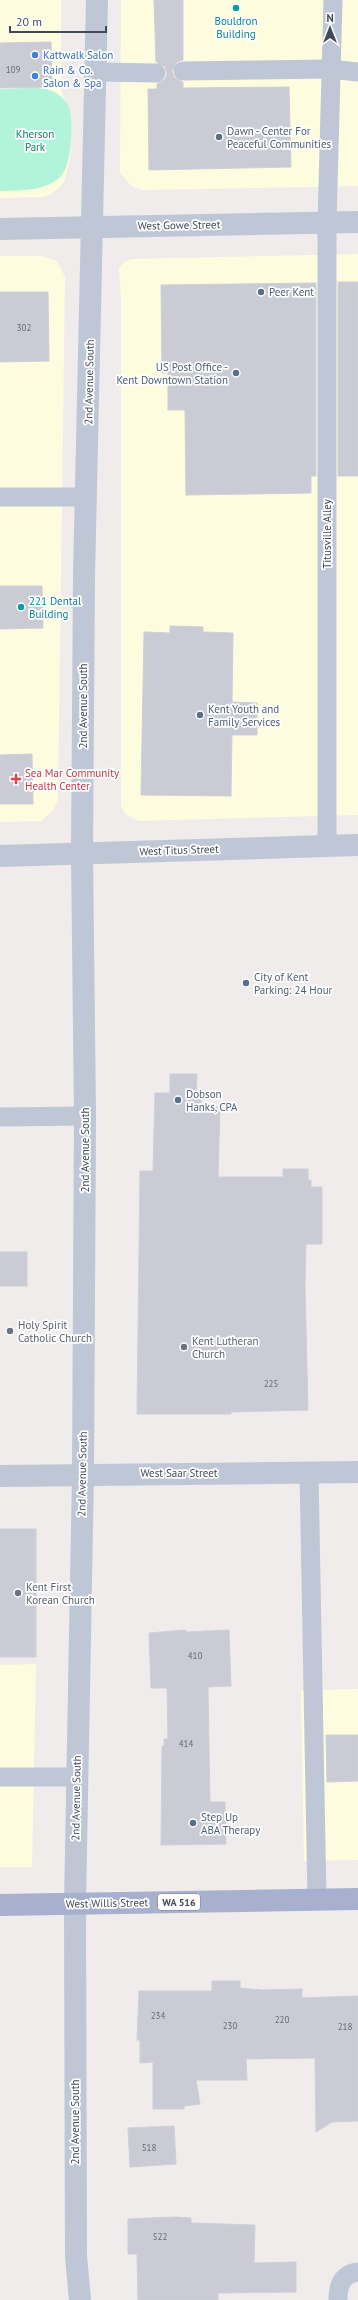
<svg xmlns="http://www.w3.org/2000/svg" width="358" height="2300" font-family="'PT Sans',sans-serif">
<style>
.commercial{fill:#fefcdf}
.green{fill:#b2f3db}
.building{fill:#cacbd4;stroke:#cecfd8}
.lines{fill:none;stroke-linecap:round;stroke-linejoin:round}
.service{stroke:#bfc6d5;stroke-width:19}
.minor{stroke:#bfc6d5;stroke-width:22}
.tertiary{stroke:#bfc6d5;stroke-width:22}
.primary{stroke:#a7b1cf;stroke-width:22}
.culture-dot{fill:#0f9aa8;stroke:#fff;stroke-width:1.5}
.shop-dot{fill:#3f7fe0;stroke:#fff;stroke-width:1.5}
.service-dot{fill:#5c6f8a;stroke:#fff;stroke-width:1.5}
.health-dot{fill:#e0444e;stroke:#fff;stroke-width:1.5}
.worship-dot{fill:#6b7280;stroke:#fff;stroke-width:1.5}
.labels{text-anchor:middle;dominant-baseline:central;stroke-width:3.5;stroke-linejoin:round;paint-order:stroke}
.number-label{font-size:9px;fill:#646a79}
.shield{fill:#fff;stroke:#7b808c;stroke-width:1}
.shield-label{font-size:10px;font-weight:bold;fill:#42495b}
.culture-label{font-size:11px;fill:#0d838f;stroke:#fff}
.shop-label{font-size:11px;fill:#366cbe;stroke:#fff;text-anchor:start}
.service-label{font-size:11px;fill:#4e5e75;stroke:#fff;text-anchor:start}
.park-label{font-size:11px;fill:#0b8364;stroke:#fff}
.street-label{font-size:11px;fill:#42495b;stroke:#fff}
.health-label{font-size:11px;fill:#be3a42;stroke:#fff;text-anchor:start}
.worship-label{font-size:11px;fill:#5b616d;stroke:#fff;text-anchor:start}
</style>
<rect width="100%" height="100%" fill="#efeceb"/>
<g class="commercial">
<path d="M0,0H61V92L69,107L71,143L69,162L64,183L53,193L44,197L0,198Z"/>
<path d="M121,0H358V186L143,190L131,186L120,172Z"/>
<path d="M358,254V815L140,821L132,818L126,815L121,806V296L119,269L123,263L131,259Z"/>
<path d="M0,256H42L57,261L65,277L58,799L53,810L42,821L0,822Z"/>
<path d="M36,1664L32,1867H0V1665Z"/>
<path d="M358,1689V1860L304,1861L301,1690Z"/>
</g>
<path class="green" d="M0,89C12,89 39,86 49,90C57,92 64,98 68,105C74,117 72,165 61,176C45,192 21,190 0,191Z"/>
<g class="building">
<path d="M154,0H183V60L177,62L172,71L174,77L183,82V88L289,87L291,167L149,170L148,89H157V84L165,79L167,74L165,67L156,62Z"/>
<path d="M51,42L52,87L0,88V43Z"/>
<rect x="338" y="282" width="20" height="194"/>
<path d="M316,283V476H311V493L186,495L185,410H168V373H162L161,285Z"/>
<path d="M0,292H48L49,361L0,362Z"/>
<path d="M0,586H42L43,628L0,629Z"/>
<path d="M170,626L203,627V632L233,633L232,702L257,703V735H232L231,796L141,795L144,632L170,633Z"/>
<path d="M32,754L33,804H0V755Z"/>
<path d="M170,1074H197L196,1093H201V1107H220L218,1177H283V1169H308V1180H311V1187H322V1244H306L305,1286L308,1410L231,1412V1414H137L140,1171H153L155,1093H170Z"/>
<rect x="0" y="1252" width="27" height="34"/>
<rect x="0" y="1529" width="36" height="128"/>
<path d="M186,1630V1632L229,1630L231,1686L208,1687L210,1802H225L226,1844L161,1845L162,1746H164V1739H168L167,1688H151L149,1633Z"/>
<path d="M326,1735H358V1781L327,1782Z"/>
<path d="M212,1981H240V1988L262,1990L302,1989V1998L358,1996V2121L332,2122L316,2132L315,2058L246,2059L247,2080H196L200,2104L184,2106V2109H153V2062L140,2063V2040H137L139,1991H212Z"/>
<path d="M174,2126L176,2164L130,2167L128,2128Z"/>
<path d="M175,2217L191,2218V2223L255,2225L254,2263L296,2262V2292L218,2293V2300H138L137,2254H128V2219Z"/>
</g>
<g class="lines">
<g class="service">
<path d="M183,71L331,69L358,72"/>
<path d="M96,72L156,73"/>
<path d="M0,497H86"/>
<path d="M327,846V223L333,0"/>
<path d="M0,1117L85,1116"/>
<path d="M309,1473L317,1900"/>
<path d="M0,1777H77"/>
<path d="M338,2300C338,2285 342,2274 358,2272"/>
</g>
<g class="minor">
<path d="M0,856L358,845"/>
<path d="M0,1476L358,1472"/>
<path d="M80,2300L76,2256L75,1904L83,1474L85,1116L82,853L84,576L97,0"/>
</g>
<path class="tertiary" d="M0,229L358,222"/>
<path class="primary" d="M0,1905L358,1899"/>
</g>
<g class="culture-dot">
<circle cx="236" cy="8" r="4"/>
<circle cx="21" cy="607" r="4"/>
</g>
<g class="shop-dot">
<circle cx="35" cy="55" r="4"/>
<circle cx="35" cy="76" r="4"/>
</g>
<g class="service-dot">
<circle cx="219" cy="137" r="4"/>
<circle cx="261" cy="292" r="4"/>
<circle cx="236" cy="373" r="4"/>
<circle cx="200" cy="715" r="4"/>
<circle cx="246" cy="983" r="4"/>
<circle cx="178" cy="1100" r="4"/>
<circle cx="193" cy="1823" r="4"/>
</g>
<path class="health-dot" d="M14 773h4v4h4v4h-4v4h-4v-4h-4v-4h4z"/>
<g class="worship-dot">
<circle cx="10" cy="1331" r="4"/>
<circle cx="184" cy="1347" r="4"/>
<circle cx="18" cy="1593" r="4"/>
</g>
<g class="labels">
<g class="number-label">
<text x="13" y="69">109</text>
<text x="24" y="327">302</text>
<text x="271" y="1383">225</text>
<text x="195" y="1655">410</text>
<text x="186" y="1743">414</text>
<text x="158" y="2015">234</text>
<text x="282" y="2019">220</text>
<text x="230" y="2025">230</text>
<text x="345" y="2026">218</text>
<text x="149" y="2147">518</text>
<text x="160" y="2236">522</text>
</g>
<rect class="shield" x="158" y="1894" width="42" height="16" rx="3"/>
<g class="shield-label">
<text x="179" y="1902">WA 516</text>
</g>
<g class="culture-label">
<text x="236" y="21">Bouldron<tspan x="236" dy="13">Building</tspan></text>
<text x="29" y="601" text-anchor="start">221 Dental<tspan x="29" dy="13">Building</tspan></text>
</g>
<g class="shop-label">
<text x="43" y="55">Kattwalk Salon</text>
<text x="43" y="70">Rain &amp; Co.<tspan x="43" dy="13">Salon &amp; Spa</tspan></text>
</g>
<g class="service-label">
<text x="227" y="131">Dawn - Center For<tspan x="227" dy="13">Peaceful Communities</tspan></text>
<text x="269" y="292">Peer Kent</text>
<text x="228" y="367" text-anchor="end">US Post Office -<tspan x="228" dy="13">Kent Downtown Station</tspan></text>
<text x="208" y="709">Kent Youth and<tspan x="208" dy="13">Family Services</tspan></text>
<text x="254" y="977">City of Kent<tspan x="254" dy="13">Parking: 24 Hour</tspan></text>
<text x="186" y="1094">Dobson<tspan x="186" dy="13">Hanks, CPA</tspan></text>
<text x="201" y="1817">Step Up<tspan x="201" dy="13">ABA Therapy</tspan></text>
</g>
<g class="park-label">
<text x="35" y="134">Kherson<tspan x="35" dy="13">Park</tspan></text>
</g>
<g class="street-label">
<text transform="translate(179 225) rotate(-1)">West Gowe Street</text>
<text transform="translate(89 382) rotate(-89)">2nd Avenue South</text>
<text transform="translate(327 534) rotate(-90)">Titusville Alley</text>
<text transform="translate(83 706) rotate(-90)">2nd Avenue South</text>
<text transform="translate(179 850) rotate(-2)">West Titus Street</text>
<text transform="translate(85 1150) rotate(-90)">2nd Avenue South</text>
<text x="179" y="1473">West Saar Street</text>
<text transform="translate(82 1474) rotate(-89)">2nd Avenue South</text>
<text transform="translate(76 1798) rotate(-89)">2nd Avenue South</text>
<text transform="translate(107 1903) rotate(-1)">West Willis Street</text>
<text transform="translate(75 2122) rotate(-90)">2nd Avenue South</text>
</g>
<g class="health-label">
<text x="25" y="773">Sea Mar Community<tspan x="25" dy="13">Health Center</tspan></text>
</g>
<g class="worship-label">
<text x="18" y="1325">Holy Spirit<tspan x="18" dy="13">Catholic Church</tspan></text>
<text x="192" y="1341">Kent Lutheran<tspan x="192" dy="13">Church</tspan></text>
<text x="26" y="1587">Kent First<tspan x="26" dy="13">Korean Church</tspan></text>
</g>
</g>
<g transform="translate(330 28)" stroke="#ffffff" stroke-width="3" paint-order="stroke">
<path d="M0-3L7 15L0 10L-7 15Z" fill="#42495b"/>
<text y="-6" font-size="11" font-weight="bold" text-anchor="middle" fill="#42495b">N</text>
</g>
<path d="M10 26v6h96v-6" fill="none" stroke="#42495b" stroke-width="2"/>
<text x="16" y="26" font-size="12" fill="#42495b" stroke="#ffffff" stroke-width="3" paint-order="stroke">20 m</text>
</svg>
